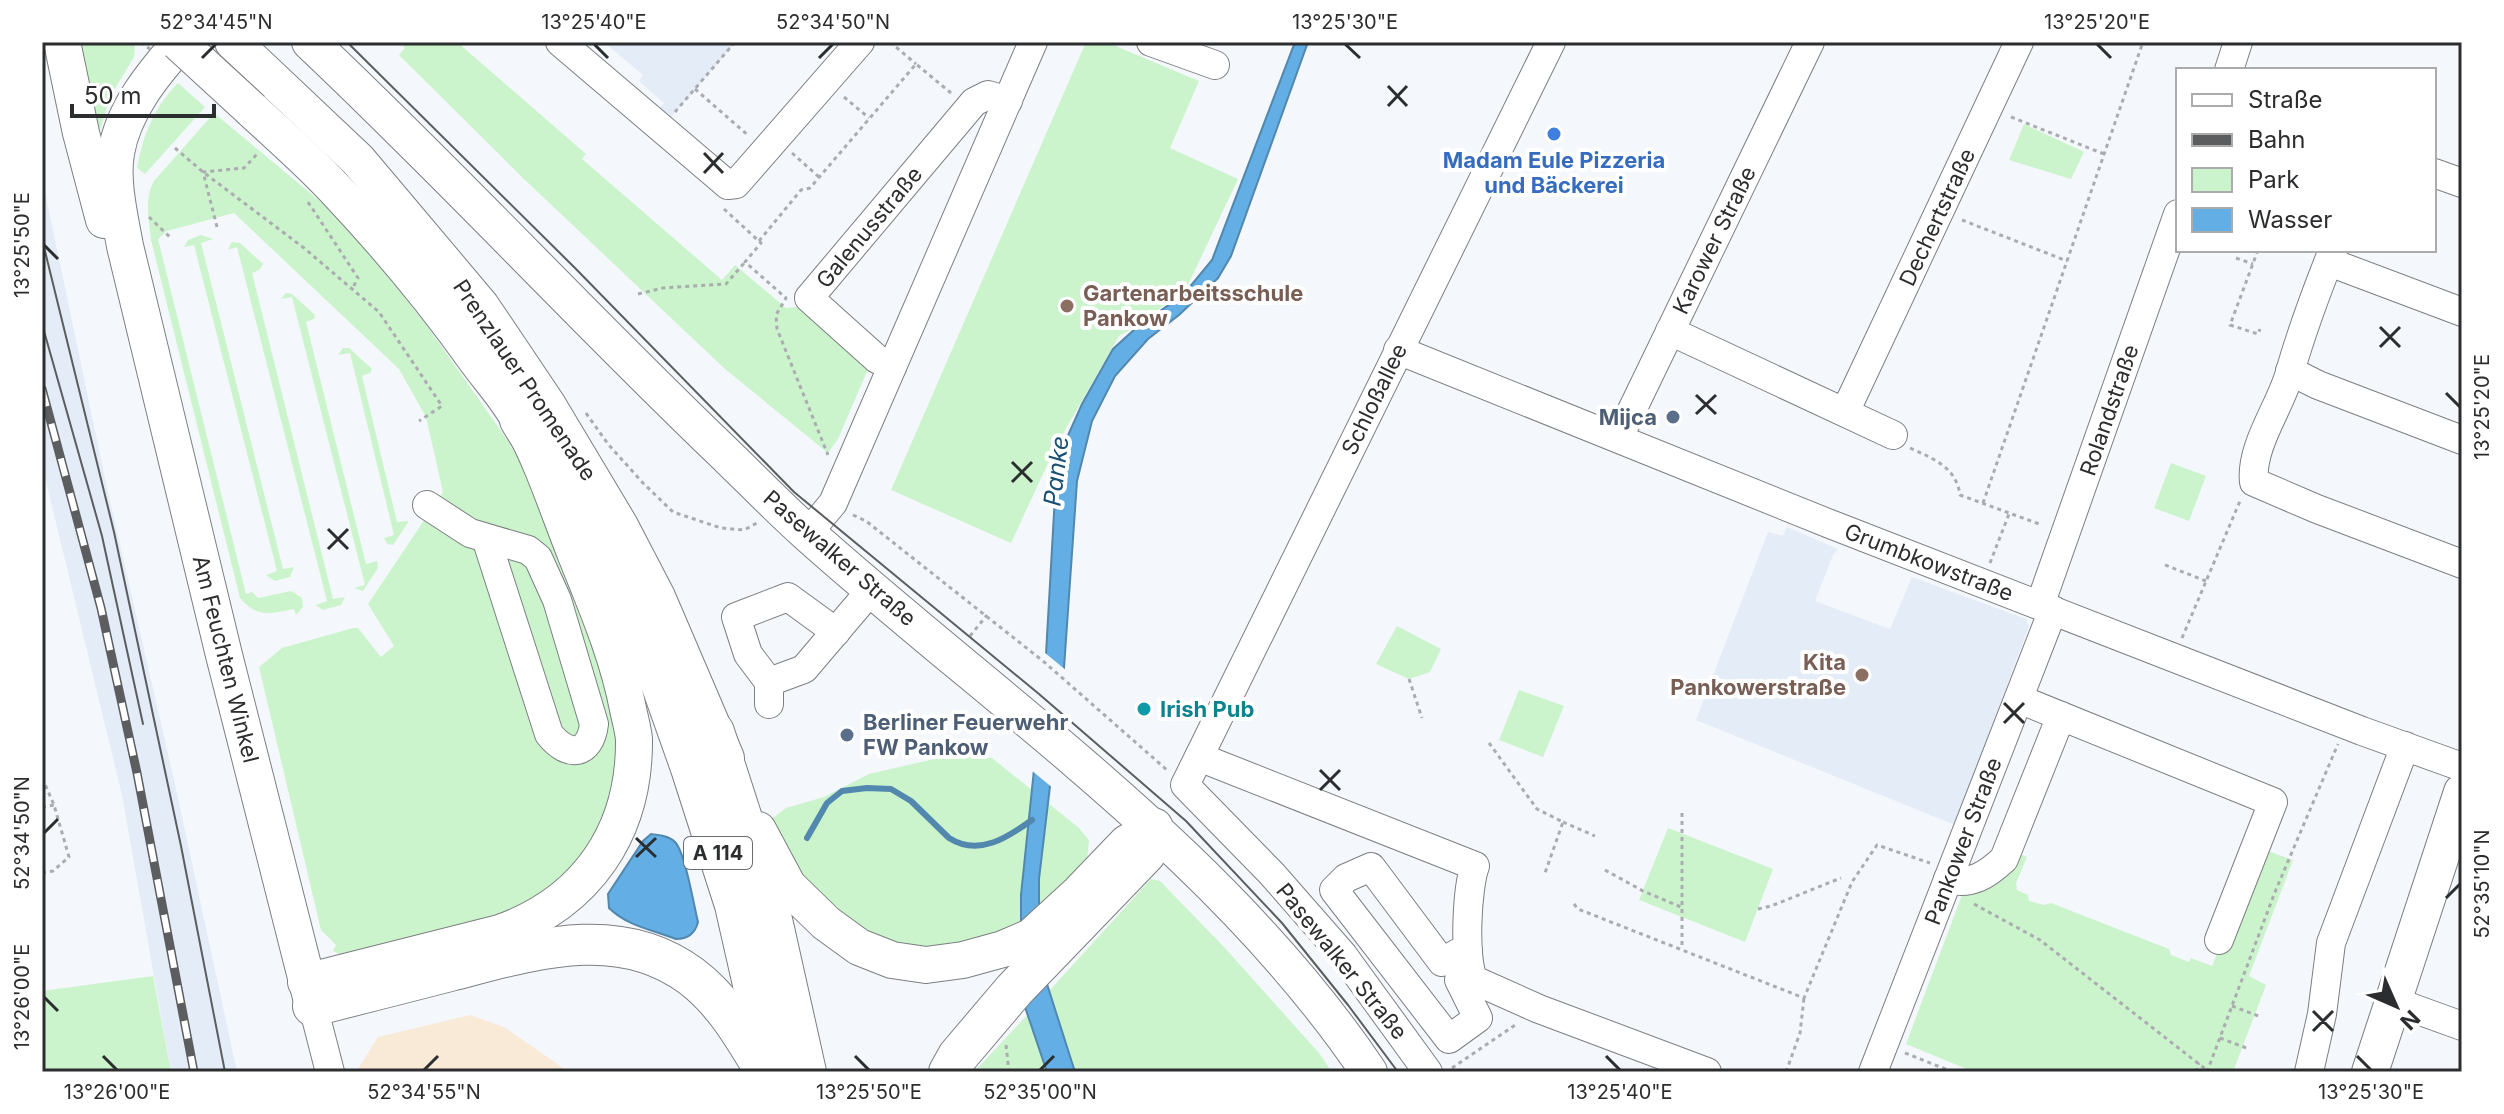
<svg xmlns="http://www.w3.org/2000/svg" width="2504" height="1114" font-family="Inter,sans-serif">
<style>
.commercial{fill:#f9ead7}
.built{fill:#e4ecf7}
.green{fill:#ccf4cc}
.water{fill:#63aee4;stroke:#5287ae;stroke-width:2}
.pier{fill:#f4f7fc}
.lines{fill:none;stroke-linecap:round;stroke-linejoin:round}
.stream{stroke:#5287ae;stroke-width:6}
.minor-casing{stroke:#7c7f83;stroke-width:30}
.major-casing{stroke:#7c7f83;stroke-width:38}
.highway-casing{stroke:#7c7f83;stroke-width:42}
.path{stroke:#aaacb0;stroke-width:3;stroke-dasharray:4 4;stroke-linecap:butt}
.minor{stroke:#fff;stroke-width:28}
.major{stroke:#fff;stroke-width:36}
.highway{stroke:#fff;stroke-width:40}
.tram{stroke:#5b5d5f;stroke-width:2}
.rail-casing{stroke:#5b5d5f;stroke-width:9}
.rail{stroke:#fff;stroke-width:6;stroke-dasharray:18;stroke-linecap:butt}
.major-bridge-casing{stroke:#7c7f83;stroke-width:38;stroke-linecap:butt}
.path-bridge{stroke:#aaacb0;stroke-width:3;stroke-dasharray:4 4;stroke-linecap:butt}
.major-bridge{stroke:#fff;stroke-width:36}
.ticks{fill:none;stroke:#2c2d2f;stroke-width:3}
.shop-dot{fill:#3f7fe0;stroke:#fff;stroke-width:3}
.education-dot{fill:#8d6e63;stroke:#fff;stroke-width:3}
.service-dot{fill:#5c6f8a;stroke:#fff;stroke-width:3}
.culture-dot{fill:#0f9aa8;stroke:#fff;stroke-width:3}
.labels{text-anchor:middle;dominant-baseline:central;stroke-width:8;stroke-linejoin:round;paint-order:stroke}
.shield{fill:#fff;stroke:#6b6c6d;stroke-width:2}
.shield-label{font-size:20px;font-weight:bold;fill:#2c2d2f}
.shop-label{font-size:22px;font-weight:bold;fill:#366cbe;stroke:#fff}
.street-label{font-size:22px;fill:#2c2d2f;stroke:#fff}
.education-label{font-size:22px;font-weight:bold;fill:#785e54;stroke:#fff;text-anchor:start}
.service-label{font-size:22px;font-weight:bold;fill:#4e5e75;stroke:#fff;text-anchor:end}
.culture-label{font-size:22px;font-weight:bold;fill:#0d838f;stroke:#fff;text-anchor:start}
.water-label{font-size:24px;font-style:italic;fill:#185074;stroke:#fff}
.neatline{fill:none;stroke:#2c2d2f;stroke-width:3}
.ticks-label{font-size:20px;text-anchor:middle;fill:#2c2d2f}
</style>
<rect width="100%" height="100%" fill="#f4f7fc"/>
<path class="commercial" d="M470,1015L504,1027L569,1072H356L378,1037Z"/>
<g class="built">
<path d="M604,42H736L665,124L654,115L664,103L639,81L643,75Z"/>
<path d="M42,178L107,488L174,780L237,1072H171L122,795L42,465Z"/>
<path d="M1787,527L1838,549L1833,555L1815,601L1890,629L1912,577L2026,619L2029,626L1955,825L1696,720L1768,532L1783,536Z"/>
</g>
<g class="green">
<path d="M75,42H130L135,46L134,57L110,97L99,133Z"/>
<path d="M399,42H457L586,154L582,159L722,280L735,265L786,308L797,307L868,369L838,439L828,453L725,369L524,179L399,55L405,48Z"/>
<path d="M1086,42H1106L1199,81L1170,148L1238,179L1187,287L1139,325L1119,336L1055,448L1011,543L891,490Z"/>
<path d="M178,83L205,107L145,174L137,168C143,135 154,107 178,83Z"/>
<path d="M214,113L321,202L375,260L427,326L506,438L524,468L611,691L620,764L598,842L533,907L344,956L333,951L336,945L321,930L259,667L282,648L353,628H358L381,657L394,646L368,604L443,492L426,417L399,369L234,213L167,231L158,239L246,594L252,592L258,598L291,591L302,598L303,607L296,615L294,609C269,614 258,618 240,598L151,240C149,220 144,199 154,181Z"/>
<path d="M2024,124L2084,152L2071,179L2009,160Z"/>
<path d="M201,235L213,239L201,243L283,569L294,567L290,577L275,581L266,575L277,571L194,245L184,247L188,240Z"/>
<path d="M232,242L240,243L263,264L259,270L252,273L333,599L345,597L341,605L323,610L316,605L327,601L237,247L228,250Z"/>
<path d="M286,293L292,294L315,315L314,319L306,322L366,564L377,561L378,568L363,591L354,588L365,585L292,297L281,299Z"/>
<path d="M343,348H349L372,369L370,373L362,376L397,522L409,521L393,545L387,544L384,538L394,535L350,353L338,355Z"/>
<path d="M2171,463L2206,476L2189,521L2154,508Z"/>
<path d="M1397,626L1441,649L1430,672L1409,679L1376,664Z"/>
<path d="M1519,690L1564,706L1543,757L1499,740Z"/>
<path d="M960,753L992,758L1079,828L1089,840L1087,860L1021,934L918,952L860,933L810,887L769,821L786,808L824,797L869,774Z"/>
<path d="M1668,828L1773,869L1745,942L1639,900Z"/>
<path d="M2260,848L2293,860L2249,976L2266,985L2233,1072H1974L1906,1044L1965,887L2014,852L2027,857L2016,883L2017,890L2028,895L2029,901L2044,905L2051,903L2169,949L2171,955L2189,962L2191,958L2212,966Z"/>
<path d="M1151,879L1160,881L1224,947L1319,1053L1332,1072H1075L1049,991Z"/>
<path d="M153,976L171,1072H42V991Z"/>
<path d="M1028,1014L1047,1072H974Z"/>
</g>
<g class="water">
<path d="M1295,42H1308L1231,256L1218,278L1179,315L1148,339L1115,376L1092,421L1077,481L1064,668L1039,879V922L1047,984L1075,1072H1047L1025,1007L1021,934V895L1046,654L1056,478L1065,442L1082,404L1113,349L1136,328L1184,294L1212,260Z"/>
<path d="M651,834C659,835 669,836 675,842C685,852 694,906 698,922C695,934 688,939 676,939C653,930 627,926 609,908L608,894L643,841Z"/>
</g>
<path class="pier" d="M1044,652L1067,671L1054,789L1031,770Z"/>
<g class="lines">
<path class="stream" d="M807,838L827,803L842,791L867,788L891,789L911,801L949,838C979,857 1008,837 1032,820"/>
<defs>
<g id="minor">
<path d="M560,42L728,185L736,184L860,42"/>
<path d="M1151,42L1215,65"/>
<path d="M2229,70L2238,42"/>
<path d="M2434,173L2462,183"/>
<path d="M2333,250C2317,290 2302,330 2290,372C2281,406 2250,446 2254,482L2317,509L2462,564"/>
<path d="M2329,262L2462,312"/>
<path d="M1670,331L1893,435"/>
<path d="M1398,350L1830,524L2362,731L2462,767"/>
<path d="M892,367L877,359L809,298L974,102L988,95L1008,101"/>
<path d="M2290,371L2318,385L2462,440"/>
<path d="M1845,412L2019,42"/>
<path d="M1619,437L1810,42"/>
<path d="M427,505L470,533L528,550L538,558L557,600L594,724C590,756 568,758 549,734L486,538"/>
<path d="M808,533L833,503L1033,42"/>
<path d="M2040,605L2178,214"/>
<path d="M769,682L748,654L736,617L788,597L836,632"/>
<path d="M2019,699L2273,802L2219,940"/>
<path d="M769,704V682L804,669L872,589"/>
<path d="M1199,757L1475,866C1467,887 1463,961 1474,980L1539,1009L1707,1072"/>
<path d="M1948,879C1971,886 1988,874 2004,859L2061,716"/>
<path d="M1468,951L1458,953L1442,962L1371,867L1346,878L1334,890L1449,1039L1478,1018L1459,980L1469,971"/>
<path d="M2393,1001L2462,1026"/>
<path d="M313,1006L330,1072"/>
<path d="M1428,1072L1343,955L1272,874L1185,785L1551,42"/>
<path d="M1873,1072L2053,610"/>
<path d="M2309,1072L2322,1014L2331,943L2405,746"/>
</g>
<g id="major">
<path d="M62,42L81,133L104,220"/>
<path d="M181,42C153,74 123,110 116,153C111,181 120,218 125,246L224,655L313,1005"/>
<path d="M233,42L358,160L481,306L547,404L620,526L657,597L726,758"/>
<path d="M310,42C451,175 582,317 722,451C750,478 778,507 807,533C999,705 1224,856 1369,1072"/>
<path d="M252,110C280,136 309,161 335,189C385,242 432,298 474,357C489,378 508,398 520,421C543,462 558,510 576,555C596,605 618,656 628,709C630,719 633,729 634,739C635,832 587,902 500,933L306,982"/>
<path d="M758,830L788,886L826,923L859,947L892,960L926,965L963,960L1003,949L1031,937L1079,893L1127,843L1153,828"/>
<path d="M2370,1072L2462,792"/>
</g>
<g id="highway">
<path d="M520,420L596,542L656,669L691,768L735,905L773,1072"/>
<path d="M714,732L766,893L806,1072"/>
<path d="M313,1006C359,994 404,983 450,971C529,951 617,921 691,976C723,1000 742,1033 762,1066"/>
<path d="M949,1072L958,1056L1014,990L1145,854L1153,828"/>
</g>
</defs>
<use href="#minor" class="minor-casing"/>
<use href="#major" class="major-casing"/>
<use href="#highway" class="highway-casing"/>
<g class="path">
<path d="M890,42L916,64"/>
<path d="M695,89L749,136"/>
<path d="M844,97L869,118"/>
<path d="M675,112L735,42"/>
<path d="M2011,117L2104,154"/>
<path d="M175,148L203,172L304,248L379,312L442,406L419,421"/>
<path d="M792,153L819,177"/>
<path d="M308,202L358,278L352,289"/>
<path d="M724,209L761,243L745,262L786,298L776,315L777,329L828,455"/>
<path d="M149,217L172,239"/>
<path d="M1962,220L2067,261"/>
<path d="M217,227L203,172L244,168L259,152"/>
<path d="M759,241L801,190L810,188L916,64L951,93"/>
<path d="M2258,250L2230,325L2258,334L2260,329"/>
<path d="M2236,258L2253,264"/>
<path d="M638,294L663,288L726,284L745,262"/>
<path d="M586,413L608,444L642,482L673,512L721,528L744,530L757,523"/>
<path d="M1910,448C1934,459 1956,467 1960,495L2042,525"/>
<path d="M1983,503L2143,42"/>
<path d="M853,515L866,521L1043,661L1167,770"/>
<path d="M1990,563L2009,514"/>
<path d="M2165,565L2206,581"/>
<path d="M970,636L987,615"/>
<path d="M2182,638L2240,501"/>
<path d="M1409,679L1422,718"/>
<path d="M1489,743L1537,809L1563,822L1545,873"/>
<path d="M42,807L54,805"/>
<path d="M1682,813V949"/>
<path d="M1563,822L1595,836"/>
<path d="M1605,870L1643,891L1681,907"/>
<path d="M42,873L53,871L69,857L54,805L44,782"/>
<path d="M1574,904L1578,909L1804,998L1852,882L1877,845L1930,863"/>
<path d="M1974,904L2040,940L2208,1071"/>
<path d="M1758,909L1771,906L1841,878"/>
<path d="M2232,1006L2261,1017"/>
<path d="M2220,1038L2249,1049"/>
<path d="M1006,1045L1009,1072"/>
<path d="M1905,1053L1953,1072"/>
<path d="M1452,1068L1515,1025"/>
<path d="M1786,1072L1800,1033L1804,998"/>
<path d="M2196,1072L2199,1063"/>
<path d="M2207,1072L2275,892L2338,744"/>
</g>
<use href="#minor" class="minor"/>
<use href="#major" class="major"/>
<use href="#highway" class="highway"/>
<g class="tram">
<path d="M347,42L575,268L794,492L1039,694L1186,821L1282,923L1348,1005L1398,1072"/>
<path d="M42,239L114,532L181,846L225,1072"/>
<path d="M42,324L102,536L143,724"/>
</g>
<defs>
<path id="rail" d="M42,389L101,608L137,773L194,1072"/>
</defs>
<use href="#rail" class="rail-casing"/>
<use href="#rail" class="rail"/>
<defs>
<path id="major-bridge" d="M178,42L252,110"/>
</defs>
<use href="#major-bridge" class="major-bridge-casing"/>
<path class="path-bridge" d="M141,42L151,50"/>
<use href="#major-bridge" class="major-bridge"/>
</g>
<path class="ticks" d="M594,44L608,58M1345,44L1360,58M2097,44L2111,58M202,58L216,44M819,58L833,44M1388,86L1407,106M1388,106L1407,86M704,153L723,173M704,173L723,153M44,245L58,259M2380,327L2400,347M2380,347L2400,327M2446,393L2460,407M1696,395L1716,414M1696,414L1716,395M1012,462L1032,482M1012,482L1032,462M328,529L348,549M328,549L348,529M2004,703L2024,723M2004,723L2024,703M1320,770L1340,790M1320,790L1340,770M44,833L58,819M636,838L656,857M636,857L656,838M2446,898L2460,884M44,997L58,1011M2313,1011L2333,1031M2313,1031L2333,1011M103,1056L117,1070M855,1056L869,1070M1606,1056L1620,1070M2357,1056L2371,1070M424,1070L438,1056M1040,1070L1054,1056"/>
<circle class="shop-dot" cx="1554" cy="134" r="8"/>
<g class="education-dot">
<circle cx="1067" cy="306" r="8"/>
<circle cx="1862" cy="675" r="8"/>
</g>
<g class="service-dot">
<circle cx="1673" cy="417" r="8"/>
<circle cx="847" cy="735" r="8"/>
</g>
<circle class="culture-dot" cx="1144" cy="709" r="8"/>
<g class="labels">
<rect class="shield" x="684" y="837" width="68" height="32" rx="6"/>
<g class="shield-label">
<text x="718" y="853">A 114</text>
</g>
<g class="shop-label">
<text x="1554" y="160">Madam Eule Pizzeria<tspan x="1554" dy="25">und Bäckerei</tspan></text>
</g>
<g class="street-label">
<text transform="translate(1937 217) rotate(-65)">Dechertstraße</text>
<text transform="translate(869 227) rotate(-50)">Galenusstraße</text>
<text transform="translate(1714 240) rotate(-64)">Karower Straße</text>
<text transform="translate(525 380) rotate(56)">Prenzlauer Promenade</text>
<text transform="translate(1374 399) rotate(-64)">Schloßallee</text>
<text transform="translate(2109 410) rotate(-71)">Rolandstraße</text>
<text transform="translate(840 558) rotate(41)">Pasewalker Straße</text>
<text transform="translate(1929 562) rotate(21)">Grumbkowstraße</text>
<text transform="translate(226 659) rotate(76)">Am Feuchten Winkel</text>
<text transform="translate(1963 841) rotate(-69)">Pankower Straße</text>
<text transform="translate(1342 961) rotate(51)">Pasewalker Straße</text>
</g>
<g class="education-label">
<text x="1083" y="293">Gartenarbeitsschule<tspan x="1083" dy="25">Pankow</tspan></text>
<text x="1846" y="662" text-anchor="end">Kita<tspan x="1846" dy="25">Pankowerstraße</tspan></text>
</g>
<g class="service-label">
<text x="1657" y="417">Mijca</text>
<text x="863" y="722" text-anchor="start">Berliner Feuerwehr<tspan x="863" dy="25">FW Pankow</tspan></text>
</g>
<g class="culture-label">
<text x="1160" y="709">Irish Pub</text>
</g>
<g class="water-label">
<text transform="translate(1056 471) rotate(-83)">Panke</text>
</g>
</g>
<rect width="2504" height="1114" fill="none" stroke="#ffffff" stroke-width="88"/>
<rect x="2176" y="68" width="260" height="184" fill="#ffffff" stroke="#ababac" stroke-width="2"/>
<rect x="2192" y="94" width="40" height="12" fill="#ffffff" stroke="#ababac" stroke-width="2"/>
<text x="2248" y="108" font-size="24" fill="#2c2d2f">Straße</text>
<rect x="2192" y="134" width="40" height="12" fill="#5b5d5f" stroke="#ababac" stroke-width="2"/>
<text x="2248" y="148" font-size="24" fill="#2c2d2f">Bahn</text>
<rect x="2192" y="168" width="40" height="24" fill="#ccf4cc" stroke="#ababac" stroke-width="2"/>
<text x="2248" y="188" font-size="24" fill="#2c2d2f">Park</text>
<rect x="2192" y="208" width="40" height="24" fill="#63aee4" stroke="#ababac" stroke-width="2"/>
<text x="2248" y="228" font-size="24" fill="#2c2d2f">Wasser</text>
<g transform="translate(2396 1006) rotate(135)" stroke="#ffffff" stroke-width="6" paint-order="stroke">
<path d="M0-6L14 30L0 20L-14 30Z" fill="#2c2d2f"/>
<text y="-12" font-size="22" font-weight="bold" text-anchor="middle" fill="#2c2d2f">N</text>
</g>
<path d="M72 104v12h142v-12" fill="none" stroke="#2c2d2f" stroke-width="4"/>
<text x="84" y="104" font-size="24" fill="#2c2d2f" stroke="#ffffff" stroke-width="6" paint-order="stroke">50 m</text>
<rect x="44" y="44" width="2416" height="1026" class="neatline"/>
<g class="ticks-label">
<text x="216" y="29">52°34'45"N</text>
<text x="594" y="29">13°25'40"E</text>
<text x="833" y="29">52°34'50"N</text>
<text x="1345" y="29">13°25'30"E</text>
<text x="2097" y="29">13°25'20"E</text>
<text transform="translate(22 245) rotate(-90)" y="7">13°25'50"E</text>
<text transform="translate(2482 407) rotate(-90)" y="7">13°25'20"E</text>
<text transform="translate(22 833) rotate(-90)" y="7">52°34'50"N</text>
<text transform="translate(2482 884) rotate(-90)" y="7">52°35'10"N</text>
<text transform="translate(22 997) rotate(-90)" y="7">13°26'00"E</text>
<text x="117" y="1099">13°26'00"E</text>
<text x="424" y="1099">52°34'55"N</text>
<text x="869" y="1099">13°25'50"E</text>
<text x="1040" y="1099">52°35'00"N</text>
<text x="1620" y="1099">13°25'40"E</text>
<text x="2371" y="1099">13°25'30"E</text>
</g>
</svg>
